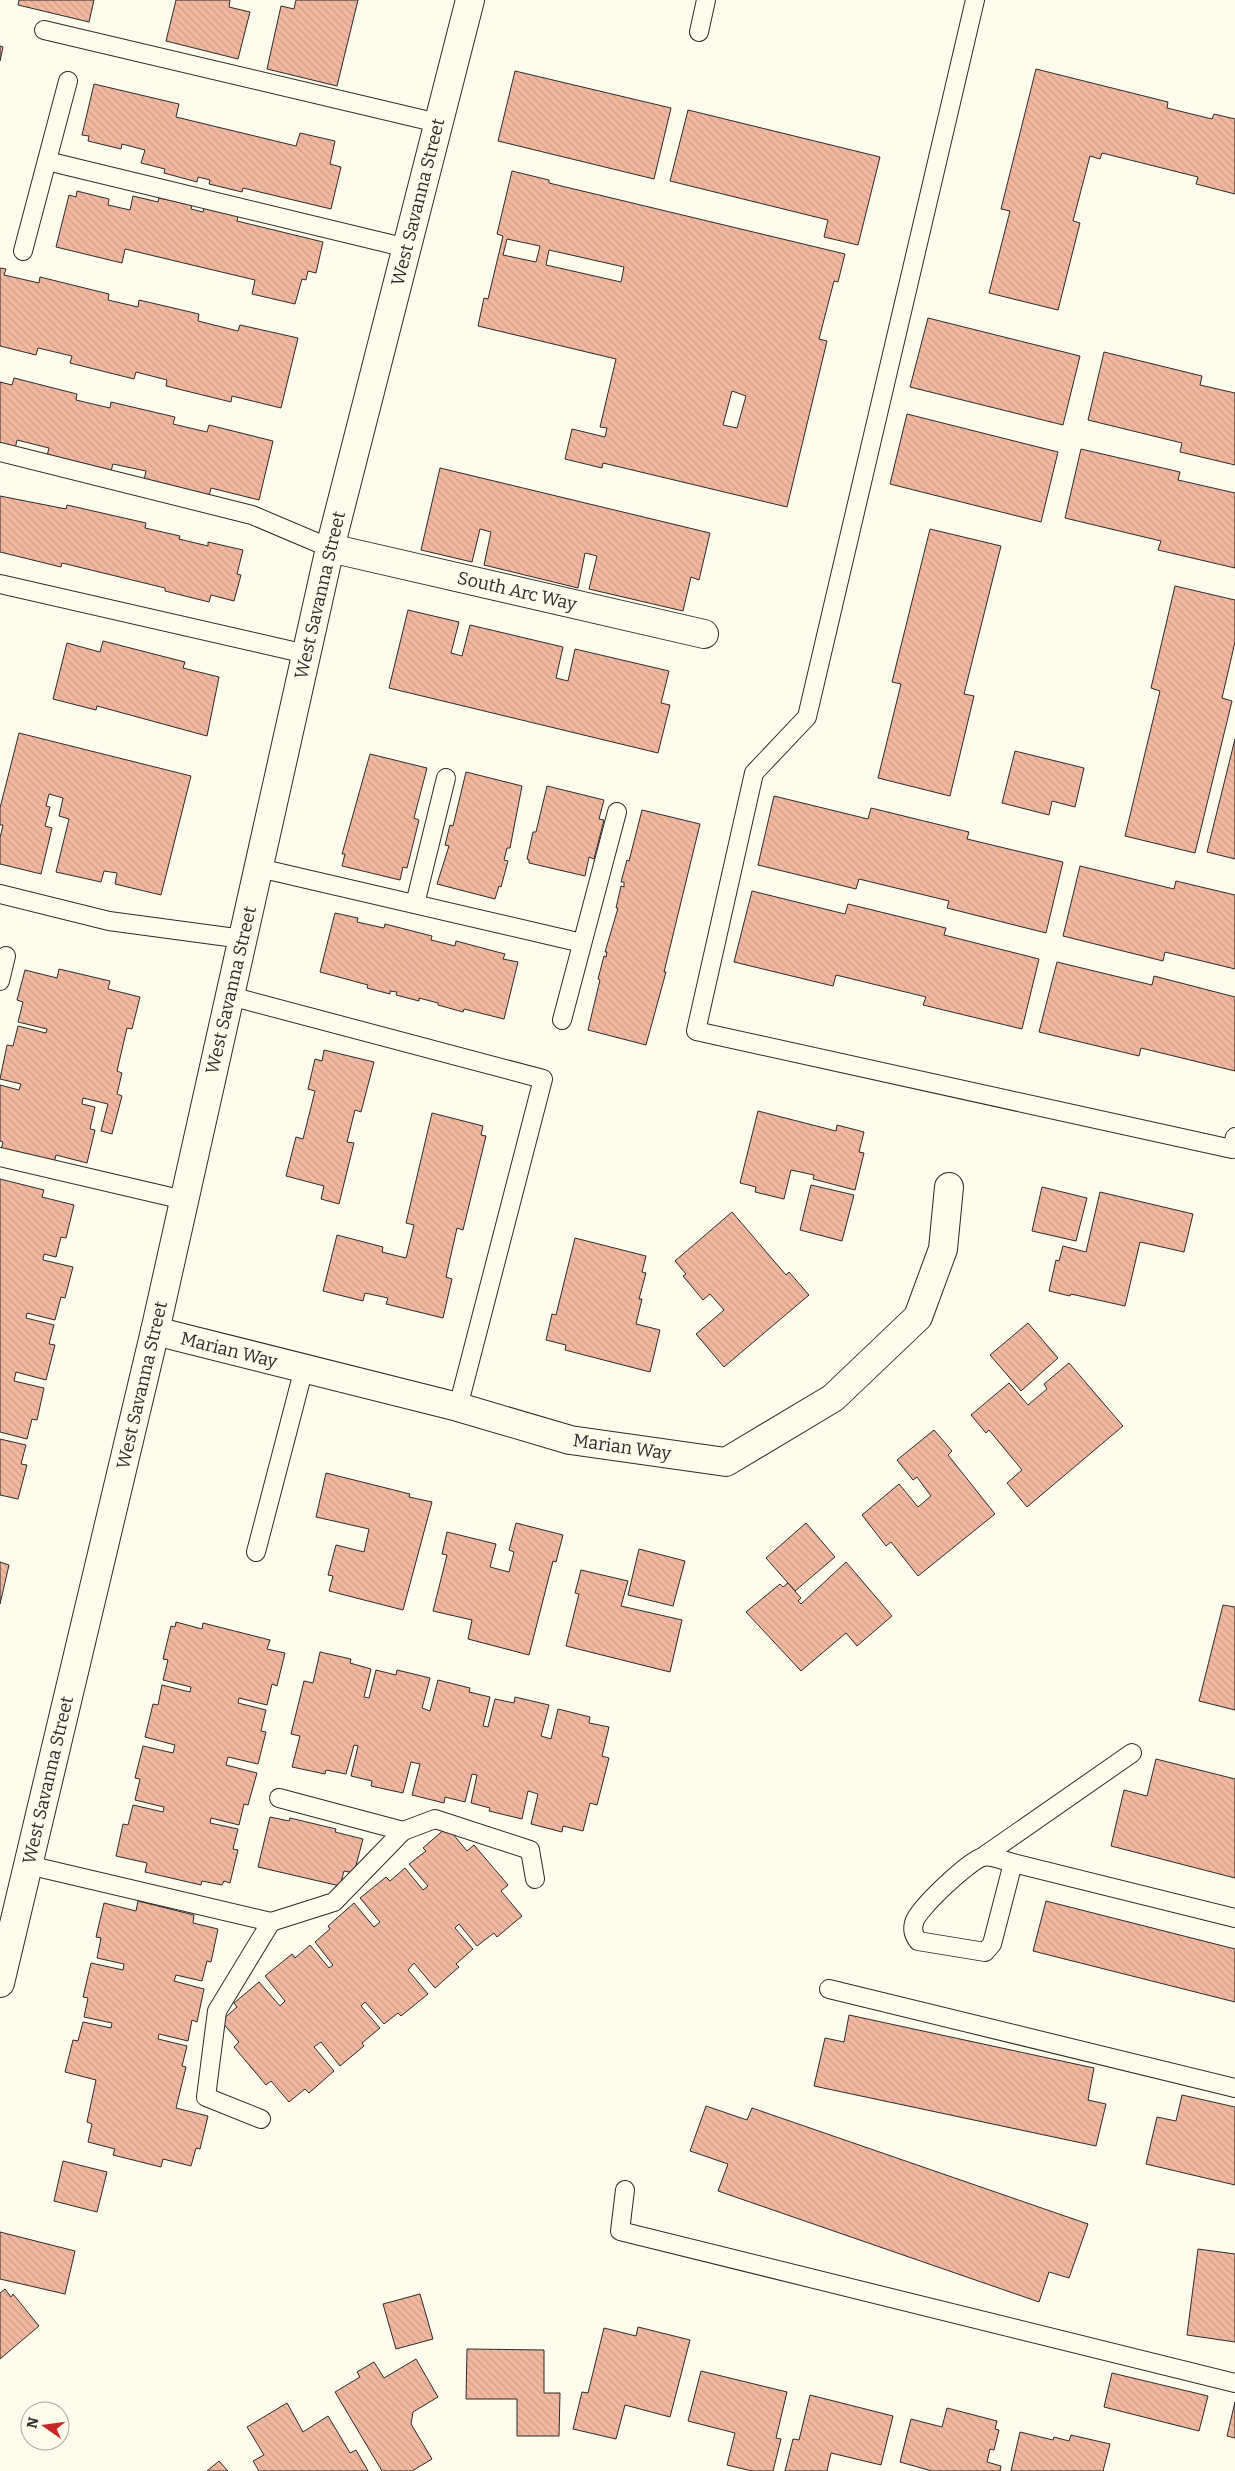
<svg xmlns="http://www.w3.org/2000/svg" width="1235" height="2471" font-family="Bitter,serif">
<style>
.building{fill:url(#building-back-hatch);stroke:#2b2b2b;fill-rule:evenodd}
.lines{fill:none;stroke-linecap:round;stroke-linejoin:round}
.service-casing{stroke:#2b2b2b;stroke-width:20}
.minor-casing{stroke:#2b2b2b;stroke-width:30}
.service{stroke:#fdfbea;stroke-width:18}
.minor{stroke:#fdfbea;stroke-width:28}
.labels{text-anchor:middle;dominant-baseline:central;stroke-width:4;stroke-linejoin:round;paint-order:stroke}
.street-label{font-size:18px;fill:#2b2b2b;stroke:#fdfbea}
</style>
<defs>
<pattern id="building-back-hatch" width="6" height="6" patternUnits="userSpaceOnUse" patternTransform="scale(1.25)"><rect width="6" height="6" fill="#f2b8a0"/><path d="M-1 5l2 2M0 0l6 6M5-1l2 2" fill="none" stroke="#d09e8a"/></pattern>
</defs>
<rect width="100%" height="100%" fill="#fdfbea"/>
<g class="building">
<path d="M19,0H94L89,22L18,5Z"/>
<path d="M176,0H230L229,7L250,12L238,59L166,41Z"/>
<path d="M296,0H358L337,86L267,69L281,6L294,9Z"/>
<path d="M0,46L3,47L0,61Z"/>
<path d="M1036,69L1168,102L1167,108L1212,119L1214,114L1235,119V194L1196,184L1198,177L1102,153L1100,159L1090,156L1073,221L1080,223L1058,310L989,293L1010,211L1001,209Z"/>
<path d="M515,71L671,108L654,179L498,141Z"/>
<path d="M94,84L179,104L176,117L296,146L300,133L335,141L330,164L341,167L331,209L243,188L242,192L209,184L210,180L198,177L197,182L164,173L165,169L141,163L145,150L122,144L121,149L88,141L89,136L82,135Z"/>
<path d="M688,110L880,157L858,245L824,237L828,220L670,181Z"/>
<path d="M512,171L549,180V183L845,254L838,282L834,281L819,339L827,341L787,507L603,463L602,468L565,459L572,429L605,437L607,428L600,427L616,359L478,326L484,298L488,299L503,236L497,234ZM507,239L540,246L536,262L503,255ZM549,250L624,267L621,282L546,265ZM732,391L746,396L737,428L723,425Z"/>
<path d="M77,191L109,199L108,205L130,210L133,196L158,202L159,198L192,205L191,209L203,212L204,208L238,216L237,221L323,242L316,273L308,271L306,280L302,279L295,304L252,294L255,280L125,249L122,263L56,247L69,195L76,197Z"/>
<path d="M0,268L6,269L4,275L39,283L40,277L109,294L108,300L138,307L139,300L199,314L198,321L238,331L240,325L298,338L281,408L232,396L231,402L166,386L167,380L136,372L134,379L70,363L72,356L38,348L36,355L0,346Z"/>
<path d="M928,318L1080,356L1063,425L910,387Z"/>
<path d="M1104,352L1202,376L1200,385L1235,393V465L1180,452L1182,443L1088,420Z"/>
<path d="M14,378L77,394L76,400L110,408L111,402L175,417L173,424L207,432L209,425L273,441L259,500L211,488L209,496L144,480L146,471L113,464L111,471L47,456L49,448L17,440L15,449L0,446V382L12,385Z"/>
<path d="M907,414L1058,452L1041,522L890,484Z"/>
<path d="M1081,449L1180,472L1178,480L1235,493V568L1158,550L1161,541L1065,518Z"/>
<path d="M440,468L710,533L699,580L691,577L683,611L589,589L597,556L585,553L578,588L484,565L491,532L480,529L472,562L421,550Z"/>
<path d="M0,496L66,509L67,505L146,523L145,528L180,536L179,539L208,546V542L243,550L237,574L241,575L234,601L211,595L209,602L165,591V588L62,563L61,567L0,552Z"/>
<path d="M930,529L1001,546L964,694L974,696L950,796L878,778L901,684L892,682Z"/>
<path d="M1175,586L1235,600V642L1222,698L1232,701L1195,853L1125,836L1160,691L1151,688Z"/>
<path d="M408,610L459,622L451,653L462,656L470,625L563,647L556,678L568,681L575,649L669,671L661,703L670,705L658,753L389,688Z"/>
<path d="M103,641L185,662L183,668L219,677L207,736L97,706L96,710L53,699L67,643L100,652Z"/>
<path d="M19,733L191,776L161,895L115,884L117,873L104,871L101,882L56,872L69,819L59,816L63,798L49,794L46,806L50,807L45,826L52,828L41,874L0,864V838L3,825H0V808Z"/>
<path d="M1235,739V859L1207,852Z"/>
<path d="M1015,751L1084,768L1075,807L1052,801L1049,815L1002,803Z"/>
<path d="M370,754L427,768L414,818L419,820L407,868L403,867L400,880L342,866L345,854H342Z"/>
<path d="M466,772L522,786L510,848H507L504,860L508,861L501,887L499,886L495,899L437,884L449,846L445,845L450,825L453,826Z"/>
<path d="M547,786L604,800L599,819L604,820L594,859L589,857L585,876L529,863V860L527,859L533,832H536Z"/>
<path d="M774,796L868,819L871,808L969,832L967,839L1063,862L1046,933L947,908L949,901L859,879L856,889L758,865Z"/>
<path d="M642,810L700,824L664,972H666L646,1045L588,1030L600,980L598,979L604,956L606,957L607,952H605L618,908H616L621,886L624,887V882H621L627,860L629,861Z"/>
<path d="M1080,866L1174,889L1176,881L1235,895V969L1165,952L1163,961L1063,936Z"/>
<path d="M752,891L845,914L848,904L946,928L944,935L1039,959L1022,1029L923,1005L926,997L836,975L833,986L734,962Z"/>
<path d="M335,913L358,918L357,922L384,928L385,924L432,936L431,940L455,946L456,941L505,954L503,959L518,962L504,1019L464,1009L463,1012L438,1005V1003L419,998V1001L396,995L397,992L390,991V994L367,988L368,985L320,972Z"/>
<path d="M1057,962L1152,985L1154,976L1235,997V1071L1141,1048L1139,1056L1039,1032Z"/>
<path d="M59,969L110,981L108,989L140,997L132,1029L127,1028L117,1071L122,1073L117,1094L122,1096L112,1134L101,1131L108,1104L83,1098L82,1104L95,1107L90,1129L95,1130L87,1163L56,1155L54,1163L1,1150L3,1142L0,1141V1085L19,1090L21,1084L0,1079L7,1045L13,1046L18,1026L46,1033L47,1029L18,1022L23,1002L17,1000L25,970L57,978Z"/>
<path d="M324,1050L374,1062L361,1112L355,1110L347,1142L354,1143L339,1204L321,1199L324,1186L286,1176L296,1137L303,1139L315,1091L308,1089L315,1059L322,1061Z"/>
<path d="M758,1111L836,1131L837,1125L864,1132L859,1152L864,1153L855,1190L813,1179L814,1175L791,1170L784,1199L755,1192L756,1187L740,1183Z"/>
<path d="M432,1113L483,1126L481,1135L486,1136L463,1230L457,1228L446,1277L452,1279L443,1318L386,1304L388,1298L365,1293L363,1301L323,1291L337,1235L383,1247L382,1252L406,1258L414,1225L406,1223Z"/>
<path d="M0,1179L44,1190L42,1197L74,1205L66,1238L61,1237L56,1257L44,1254L43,1260L73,1267L65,1298L61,1297L55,1320L27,1313L26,1318L54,1325L49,1344L55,1345L46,1380L16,1372L14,1381L44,1388L37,1420L32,1419L27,1439L0,1432Z"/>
<path d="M811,1185L854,1195L842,1241L800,1230Z"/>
<path d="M1042,1187L1087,1198L1076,1241L1032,1231Z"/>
<path d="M1100,1192L1193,1214L1184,1252L1140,1242L1125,1306L1071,1294L1070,1296L1049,1291L1056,1260L1059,1261L1063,1246L1086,1252Z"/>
<path d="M732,1212L786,1275L789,1272L809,1295L724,1367L696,1334L724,1310L710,1294L703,1300L683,1276L686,1274L675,1261Z"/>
<path d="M575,1238L646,1256L642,1272L646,1273L639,1299H642L636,1324L660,1330L650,1372L565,1350L566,1345L546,1340L552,1314L556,1315Z"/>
<path d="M1028,1323L1058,1358L1021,1391L990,1355Z"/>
<path d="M1069,1363L1123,1426L1027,1507L1007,1483L1022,1470L989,1430L986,1433L971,1415L1009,1383L1028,1405L1047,1389L1044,1384Z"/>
<path d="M934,1430L952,1451L948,1455L995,1514L918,1576L891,1542L886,1546L862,1515L899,1484L918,1507L931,1496L917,1477L913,1480L897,1460Z"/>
<path d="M0,1439L26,1445L21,1464L27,1465L18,1499L0,1495Z"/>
<path d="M326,1473L410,1494L409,1497L432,1502L403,1610L329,1591L333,1576L328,1575L336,1545L364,1552L369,1529L316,1517Z"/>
<path d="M516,1523L563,1535L556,1562L553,1561L529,1655L468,1639L472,1620L433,1611L447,1555L442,1554L447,1532L496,1544L490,1567L509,1572L514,1552L509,1550Z"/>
<path d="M806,1523L835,1557L795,1591L766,1558Z"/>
<path d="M639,1549L685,1561L673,1606L628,1595Z"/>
<path d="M0,1562L9,1565L0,1604Z"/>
<path d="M846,1562L892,1616L857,1646L846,1633L801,1671L746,1612L780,1584L783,1587L788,1583L801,1598L798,1601L801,1604Z"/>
<path d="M581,1570L628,1581L621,1606L682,1620L670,1672L566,1646L579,1594L575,1593Z"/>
<path d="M1223,1605L1235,1607V1710L1199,1701Z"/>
<path d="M176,1622L202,1629L203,1623L270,1640L267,1649L285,1653L277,1686L272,1684L267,1705L239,1698L238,1703L266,1710L261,1731L266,1732L258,1764L228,1757L226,1765L257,1773L248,1805L244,1804L239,1825L211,1818L210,1823L238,1829L233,1849L238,1850L230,1883L224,1881L222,1885L202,1881L201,1885L145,1872L147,1863L116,1856L123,1824L128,1825L133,1805L163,1812L164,1807L135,1800L140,1779L135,1778L143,1746L173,1753L175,1745L145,1737L153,1704L158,1705L162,1685L190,1692L191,1687L163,1680L168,1660L163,1659L171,1626L175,1627Z"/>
<path d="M320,1652L351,1659L350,1663L371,1669L364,1697L369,1698L376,1670L396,1675L397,1670L430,1678L422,1708L430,1711L438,1680L470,1688L469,1692L490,1697L483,1726L488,1727L495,1699L514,1703L515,1697L549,1705L541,1736L551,1739L558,1709L590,1717L589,1723L609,1727L602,1756L609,1758L597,1805L590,1803L583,1831L563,1826L562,1832L531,1824L538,1794L528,1791L522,1819L489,1811L490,1808L471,1803L477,1775L472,1774L465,1802L445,1797L444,1803L412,1795L420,1764L411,1762L403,1793L371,1786L372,1781L351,1776L358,1746L354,1745L346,1774L326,1770L325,1774L292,1767L300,1736L291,1734L304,1681L313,1683Z"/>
<path d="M1156,1759L1235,1779V1878L1111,1846L1124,1790L1147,1796Z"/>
<path d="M270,1817L289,1821L290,1818L336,1829L335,1832L363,1839L354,1873L344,1871L340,1886L258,1867Z"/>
<path d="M447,1827L467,1851L474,1845L508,1885L501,1891L522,1916L497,1937L494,1933L477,1946L459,1924L455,1928L473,1949L456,1964L459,1967L435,1988L414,1963L408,1970L428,1994L401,2016L398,2013L384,2024L365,2002L361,2006L380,2028L362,2043L364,2046L340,2066L321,2042L314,2047L334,2071L309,2093L305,2089L289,2102L271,2081L266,2085L234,2047L239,2042L221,2021L237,2007L234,2003L259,1982L280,2006L285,2001L265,1976L292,1954L295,1958L310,1945L329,1968L333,1965L315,1942L330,1929L328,1926L354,1903L374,1927L380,1922L360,1898L386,1877L390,1881L405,1868L423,1890L428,1886L409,1864L426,1851L423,1848Z"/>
<path d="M138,1901L194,1915L193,1923L218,1929L211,1962L207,1961L202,1981L176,1975L174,1981L204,1989L197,2022L192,2020L188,2041L159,2034L158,2039L187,2046L182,2066L186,2067L176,2108L208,2116L200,2149L196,2148L191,2166L163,2159L161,2167L113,2155L115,2149L88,2142L92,2124L87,2122L96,2080L65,2072L73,2040L78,2041L83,2022L111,2028L112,2023L84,2017L88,1998L83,1997L91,1963L123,1970L124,1964L97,1958L101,1938L96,1937L104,1903L136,1911Z"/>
<path d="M1046,1901L1235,1949V2002L1033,1951Z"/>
<path d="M849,2015L1094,2068L1088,2100L1106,2104L1096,2146L814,2086L825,2038L844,2042Z"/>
<path d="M1182,2095L1235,2107V2185L1146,2164L1157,2117L1176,2121Z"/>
<path d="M706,2106L747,2120L752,2108L1088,2224L1069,2278L1049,2272L1039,2302L718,2191L728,2164L690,2151Z"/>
<path d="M63,2161L107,2172L97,2212L54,2201Z"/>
<path d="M0,2232L75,2251L65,2294L0,2279Z"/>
<path d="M1198,2249L1235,2254V2342L1187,2335Z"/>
<path d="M5,2289L11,2297L13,2294L39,2326L0,2359V2293Z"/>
<path d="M420,2294L433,2339L396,2349L383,2304Z"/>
<path d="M638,2327L690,2340L670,2417L625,2405L616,2439L573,2429L582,2392L588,2393L604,2328L636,2336Z"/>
<path d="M467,2349L544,2350V2393H560L559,2436H517V2399H466Z"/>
<path d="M416,2359L438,2397L413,2412L411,2424L432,2459L412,2471H382L335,2392L360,2377L357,2372L374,2362L384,2378Z"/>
<path d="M701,2371L787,2392L776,2438L781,2439L773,2471H752L727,2465L735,2433L688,2421Z"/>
<path d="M1112,2373L1208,2396L1199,2431L1104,2407Z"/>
<path d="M810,2395L893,2416L881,2465L831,2453L827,2471H785L793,2439L799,2440Z"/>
<path d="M1235,2402V2438L1227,2436Z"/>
<path d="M287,2403L303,2432L328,2416L350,2453L356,2450L368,2471H259L253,2461L264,2455L247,2427Z"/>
<path d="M947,2408L997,2421L995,2429L999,2430L994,2450L990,2449L987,2462L1001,2466L1000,2471H932L900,2462L911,2419L942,2427Z"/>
<path d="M1020,2432L1053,2440L1054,2437L1069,2441L1071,2435L1110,2444L1103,2471H1011Z"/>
<path d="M219,2461L228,2471H207Z"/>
</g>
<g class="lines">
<defs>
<g id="service">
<path d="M975,0L807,717L754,773L696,1031L1232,1149L1235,1137"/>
<path d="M44,30L438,123"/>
<path d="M699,32L706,0"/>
<path d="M47,161L407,248"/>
<path d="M23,251L68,81"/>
<path d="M0,452L252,515L330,548"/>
<path d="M0,584L306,654"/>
<path d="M259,868L582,943"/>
<path d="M0,894L109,921L243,939"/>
<path d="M415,904L446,778"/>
<path d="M0,981L6,956"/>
<path d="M230,996L543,1079L458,1407"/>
<path d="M562,1020L617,812"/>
<path d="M0,1157L184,1200"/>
<path d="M256,1552L304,1368"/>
<path d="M403,1831L435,1819L530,1850L535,1879"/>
<path d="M984,1856L1132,1753"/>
<path d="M1013,1863L992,1944L985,1952L918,1941C914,1935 912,1931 914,1923C916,1910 970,1860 983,1857C991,1855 1005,1861 1013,1863L1235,1918"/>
<path d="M28,1865L271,1922L217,2011L206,2097L261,2119"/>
<path d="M271,1922L334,1902L403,1831L279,1798"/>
<path d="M829,1989L1235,2088"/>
<path d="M625,2190L620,2231L1235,2383"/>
</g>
<g id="minor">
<path d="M330,548L704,634"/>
<path d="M155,1331L458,1407L570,1440L726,1462L833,1398L918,1317L943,1249L949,1187"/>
<path d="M0,1983L155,1331L330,548L470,0"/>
</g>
</defs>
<use href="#service" class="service-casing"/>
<use href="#minor" class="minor-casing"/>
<use href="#service" class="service"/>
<use href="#minor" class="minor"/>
</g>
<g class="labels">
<g class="street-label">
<text transform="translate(418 202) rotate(-76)">West Savanna Street</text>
<text transform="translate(517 591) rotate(13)">South Arc Way</text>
<text transform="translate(320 595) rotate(-77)">West Savanna Street</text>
<text transform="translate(231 990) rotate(-77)">West Savanna Street</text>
<text transform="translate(229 1350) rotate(14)">Marian Way</text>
<text transform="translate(142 1385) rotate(-77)">West Savanna Street</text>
<text transform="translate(622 1447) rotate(8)">Marian Way</text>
<text transform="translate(48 1780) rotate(-77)">West Savanna Street</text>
</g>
</g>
<g transform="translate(45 2426) rotate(284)"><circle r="24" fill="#fdfbea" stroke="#a9a89e"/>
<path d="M0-4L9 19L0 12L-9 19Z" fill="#c62828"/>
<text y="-8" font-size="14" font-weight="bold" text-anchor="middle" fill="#2b2b2b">N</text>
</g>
</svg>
